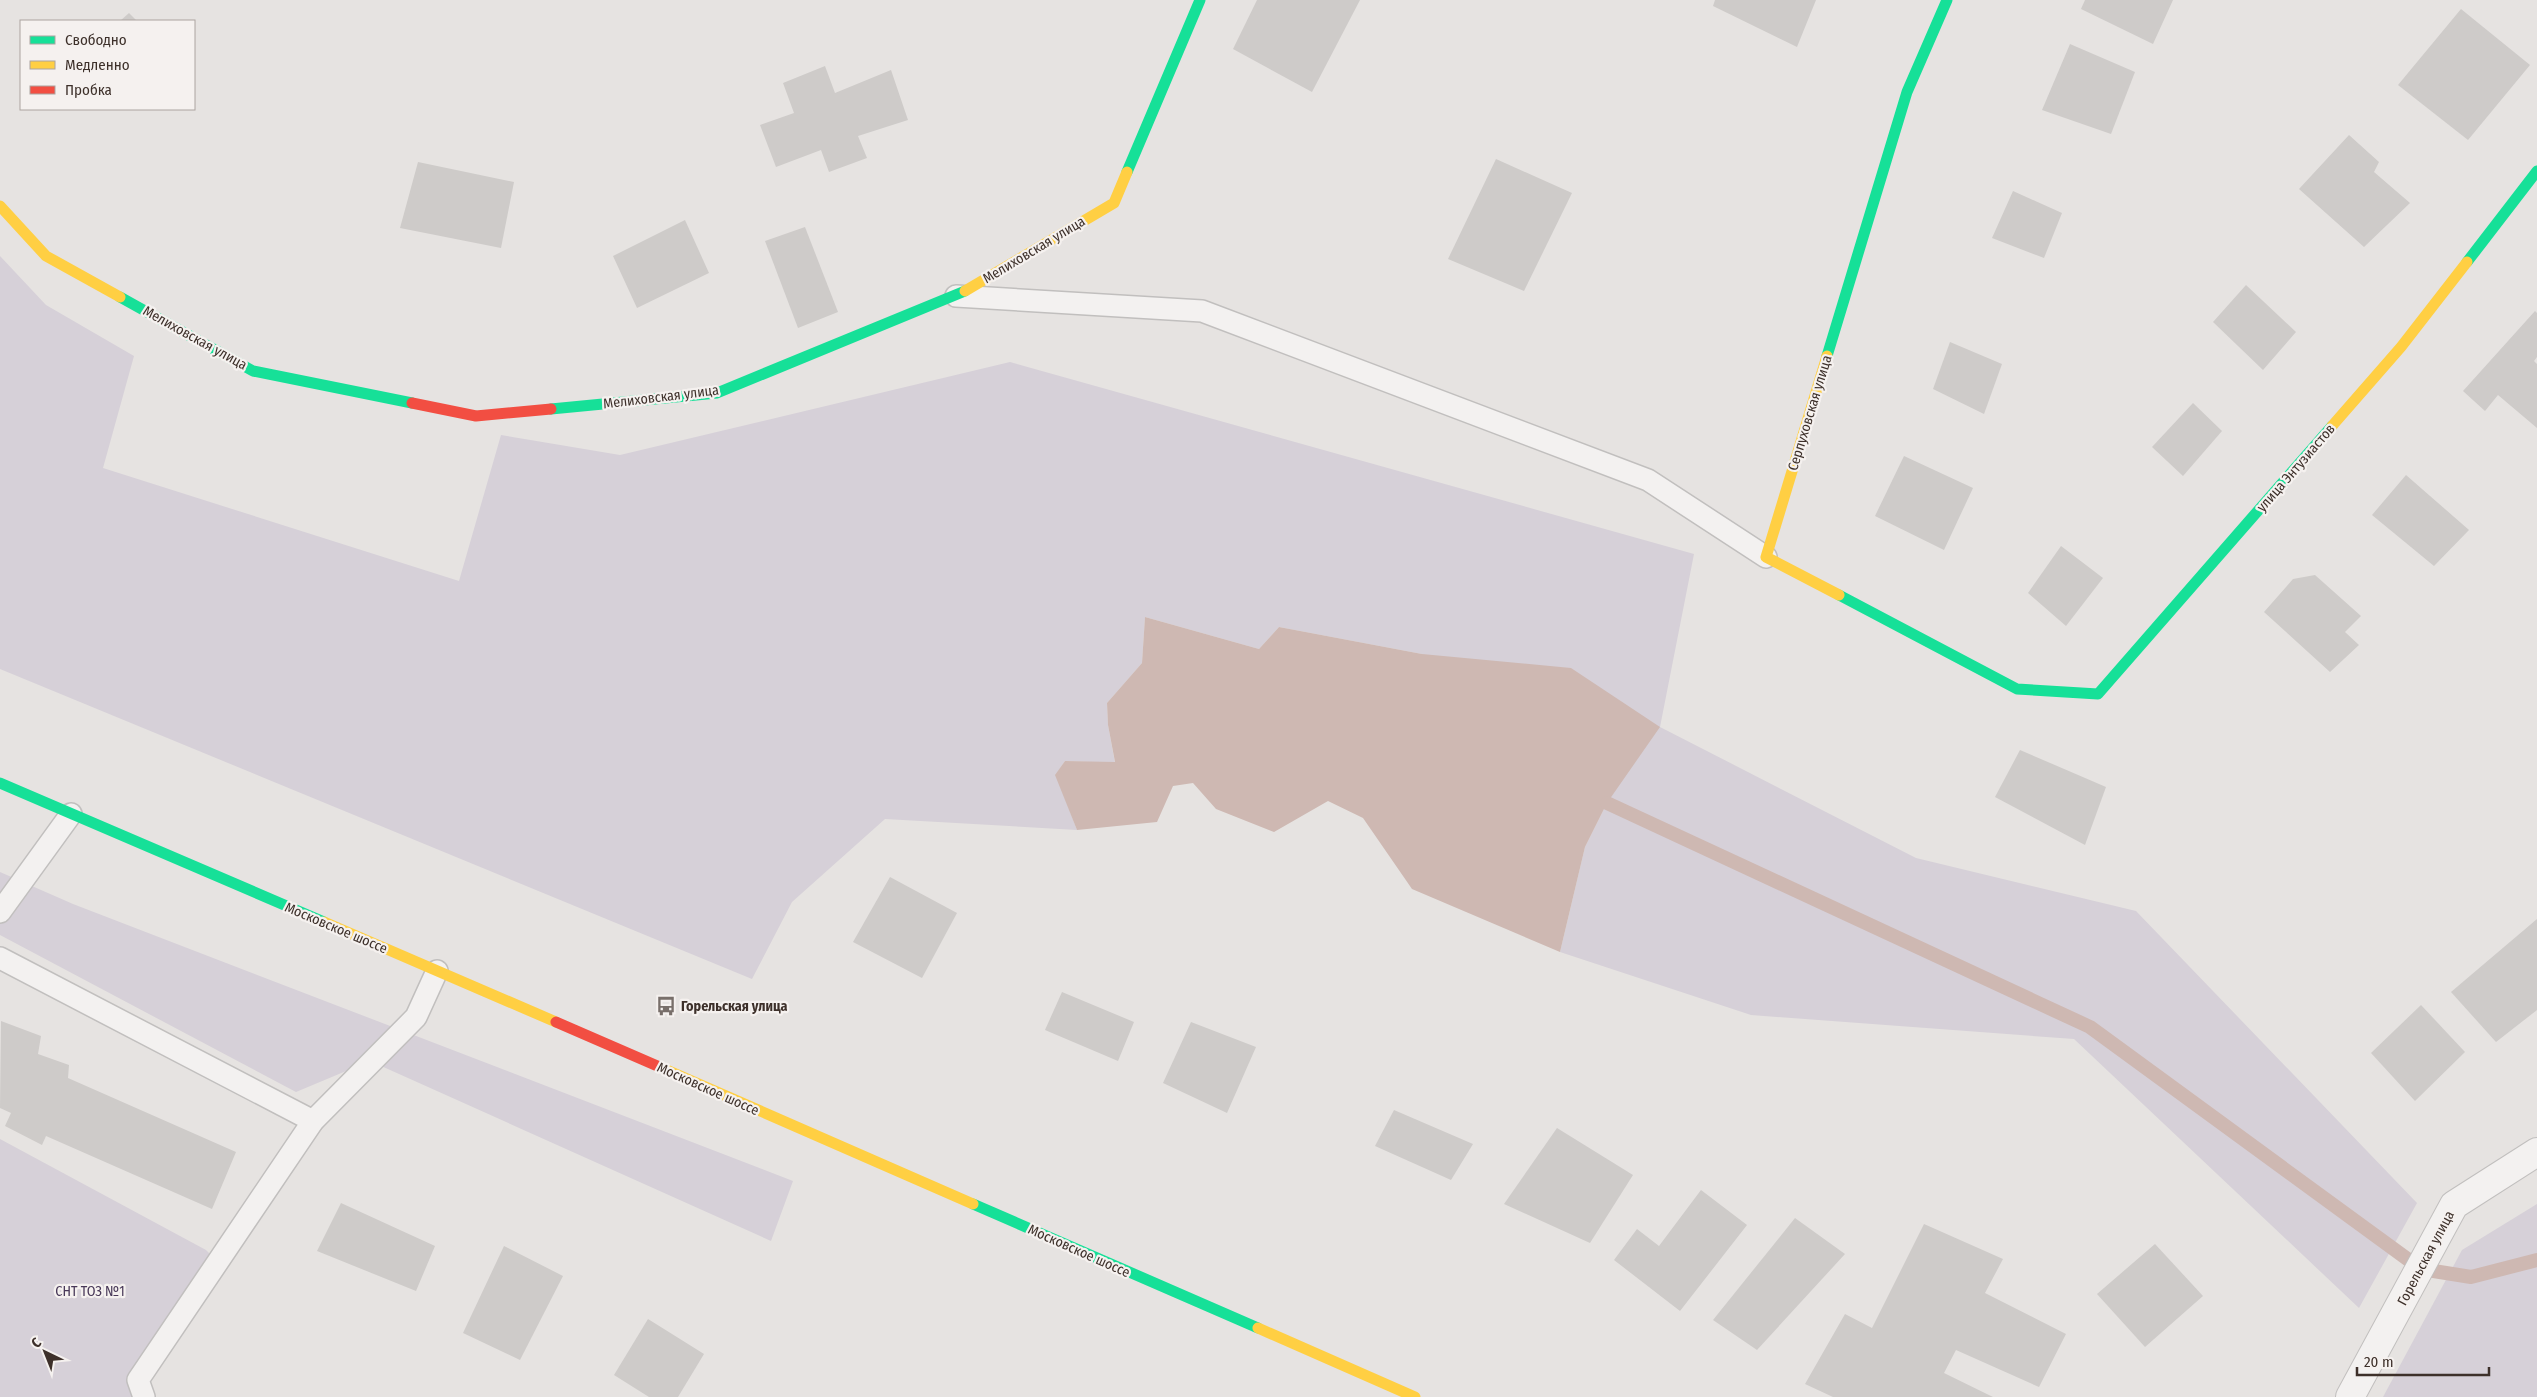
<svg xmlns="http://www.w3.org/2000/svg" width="2537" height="1397" font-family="'Fira Sans Condensed',sans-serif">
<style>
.green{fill:#d6d0d8}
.water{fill:#ceb8b2}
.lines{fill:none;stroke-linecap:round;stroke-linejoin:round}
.stream{stroke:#ceb8b2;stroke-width:14}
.building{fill:#cecbc9}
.lane-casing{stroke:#c1bfbe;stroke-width:24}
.street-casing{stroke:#c1bfbe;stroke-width:30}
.lane{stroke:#f3f1f0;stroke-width:21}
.street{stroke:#f3f1f0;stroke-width:28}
.fast{stroke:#16e098;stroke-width:11}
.slow{stroke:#ffcf43;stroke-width:11}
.jam{stroke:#f24e42;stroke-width:11}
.labels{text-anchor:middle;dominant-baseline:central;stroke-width:4.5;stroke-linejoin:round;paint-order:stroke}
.street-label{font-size:14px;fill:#3d302a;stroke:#f5f1ef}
.poi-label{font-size:14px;font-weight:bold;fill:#3d302a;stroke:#f5f1ef;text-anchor:start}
.park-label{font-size:14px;fill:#483858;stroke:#f5f1ef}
</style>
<rect width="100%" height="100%" fill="#e6e3e1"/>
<g class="green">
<path d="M0,256L46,305L134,356L103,468L459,581L501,435L620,455L1010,362L1694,554L1660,727L1916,858L2136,911L2417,1203L2359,1308L2074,1039L1751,1015L1560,952L1585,847L1607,803L1422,654L1279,627L1259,649L1145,617L1142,663L1107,703L1108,725L1115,763L1065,761L1056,775L1077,830L885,819L792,902L752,979L0,669Z"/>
<path d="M0,872L73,904L793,1181L771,1241L370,1061L296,1092L0,935Z"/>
<path d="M0,1139L206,1250L219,1263L139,1380L144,1397H0Z"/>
<path d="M2537,1204V1397H2383L2462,1250Z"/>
</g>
<path class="water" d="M1145,617L1259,649L1279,627L1422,654L1571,668L1660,727L1607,803L1585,847L1560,952L1412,889L1363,818L1328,801L1274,832L1216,809L1193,783L1173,786L1157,822L1077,830L1055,775L1065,761L1115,762L1108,725L1107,703L1142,663Z"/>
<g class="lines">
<path class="stream" d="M1607,803L2090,1027L2421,1269L2471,1277L2537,1260"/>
</g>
<g class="building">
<path d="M1257,0H1360L1312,92L1233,49Z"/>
<path d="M1715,0H1816L1797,47L1713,6Z"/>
<path d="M2085,0H2173L2153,44L2081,9Z"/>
<path d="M2461,9L2530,65L2468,140L2398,85Z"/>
<path d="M129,13L137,21H120Z"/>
<path d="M2070,44L2135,72L2111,134L2042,110Z"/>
<path d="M825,66L835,93L891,70L908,120L858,136L867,158L829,172L821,150L776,167L760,125L794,113L783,83Z"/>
<path d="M2349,135L2379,162L2374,172L2410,203L2364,247L2299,189Z"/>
<path d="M1496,159L1572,193L1524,291L1448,259Z"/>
<path d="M418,162L514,182L501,248L400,228Z"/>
<path d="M2013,191L2062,213L2044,258L1992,238Z"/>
<path d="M685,220L709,273L637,308L613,256Z"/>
<path d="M805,227L838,312L798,328L765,241Z"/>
<path d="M2246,285L2296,332L2263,370L2213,322Z"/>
<path d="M2535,311L2537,313V357L2534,361L2537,364V428L2498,395L2485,411L2463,391Z"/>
<path d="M1950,342L2002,364L1984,414L1933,389Z"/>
<path d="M2193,403L2222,431L2183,476L2152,447Z"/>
<path d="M1904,456L1973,488L1944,550L1875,516Z"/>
<path d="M2406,475L2469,530L2434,566L2372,515Z"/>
<path d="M2061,546L2103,578L2066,626L2028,593Z"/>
<path d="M2315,575L2361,616L2345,632L2359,645L2330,672L2264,612L2293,579Z"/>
<path d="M2020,750L2106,787L2085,845L1995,797Z"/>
<path d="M890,877L957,913L922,978L853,942Z"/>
<path d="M2537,919V1010L2496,1042L2451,992Z"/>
<path d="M1062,992L1134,1022L1118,1061L1045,1030Z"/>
<path d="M2421,1005L2465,1052L2415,1101L2371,1053Z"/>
<path d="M1,1021L41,1036L38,1054L69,1065L68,1078L236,1152L212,1209L46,1136L42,1145L5,1126L11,1113L0,1108Z"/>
<path d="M1191,1022L1256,1047L1227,1113L1163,1083Z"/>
<path d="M1394,1110L1473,1144L1451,1180L1375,1146Z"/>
<path d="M1557,1128L1633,1175L1590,1243L1504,1204Z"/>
<path d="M1701,1190L1747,1225L1680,1311L1614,1260L1637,1229L1659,1246Z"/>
<path d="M341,1203L435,1246L416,1291L317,1251Z"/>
<path d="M1795,1218L1845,1254L1757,1350L1713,1320Z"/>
<path d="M1924,1224L2003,1259L1985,1293L2066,1334L2039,1387L1956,1350L1944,1373L1993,1397H1833L1805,1384L1845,1314L1872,1328Z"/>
<path d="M2155,1244L2203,1296L2145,1347L2097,1294Z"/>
<path d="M504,1246L563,1276L520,1360L463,1333Z"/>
<path d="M648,1319L704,1354L678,1397H649L614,1375Z"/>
</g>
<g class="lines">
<defs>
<g id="lane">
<path d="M956,296L1202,311L1648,480L1766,557"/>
<path d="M0,912L71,814"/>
<path d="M0,958L313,1121"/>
<path d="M144,1397L138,1380L313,1121L416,1017L437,971"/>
</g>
<path id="street" d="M2350,1397L2454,1205L2537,1152"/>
</defs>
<use href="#lane" class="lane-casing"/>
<use href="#street" class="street-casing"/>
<use href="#lane" class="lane"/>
<use href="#street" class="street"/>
<g class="fast">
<path d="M1127,172L1200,0"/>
<path d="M2467,262L2537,171"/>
<path d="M120,297L253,371L412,403"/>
<path d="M1827,356L1907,92L1947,0"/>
<path d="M551,409L717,393L965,291"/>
<path d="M1839,595L2017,689L2098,694L2332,426"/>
<path d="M0,783L324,922"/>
<path d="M973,1204L1258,1328"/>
</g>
<g class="slow">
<path d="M0,206L46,256L120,297"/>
<path d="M965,291L1114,203L1127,172"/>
<path d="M1827,356L1766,557L1839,595"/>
<path d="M2332,426L2401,347L2467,262"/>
<path d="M324,922L556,1022"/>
<path d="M662,1068L973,1204"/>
<path d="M1258,1328L1415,1397"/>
</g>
<g class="jam">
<path d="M412,403L476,416L551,409"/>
<path d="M556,1022L662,1068"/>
</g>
</g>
<defs>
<symbol id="bus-bare" viewBox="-9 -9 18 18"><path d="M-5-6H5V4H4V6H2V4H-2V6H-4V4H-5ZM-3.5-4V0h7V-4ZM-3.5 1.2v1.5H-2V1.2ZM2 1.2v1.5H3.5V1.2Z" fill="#786f6a" stroke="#f5f1ef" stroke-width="2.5" paint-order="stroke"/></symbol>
</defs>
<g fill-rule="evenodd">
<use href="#bus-bare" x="652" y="992" width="28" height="28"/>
</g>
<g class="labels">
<g class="street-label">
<text transform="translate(1034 250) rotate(-31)">Мелиховская улица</text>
<text transform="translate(195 338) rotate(29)">Мелиховская улица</text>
<text transform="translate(661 397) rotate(-7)">Мелиховская улица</text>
<text transform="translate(1810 413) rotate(-73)">Серпуховская улица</text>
<text transform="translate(2296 468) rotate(-49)">улица Энтузиастов</text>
<text transform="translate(336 928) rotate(23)">Московское шоссе</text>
<text transform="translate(708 1089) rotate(24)">Московское шоссе</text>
<text transform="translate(1079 1251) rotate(24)">Московское шоссе</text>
<text transform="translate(2426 1258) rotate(-62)">Горельская улица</text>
</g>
<g class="poi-label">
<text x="681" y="1006">Горельская улица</text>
</g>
<g class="park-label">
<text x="90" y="1291">СНТ ТОЗ №1</text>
</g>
</g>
<rect x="20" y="20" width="175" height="90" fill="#f5f1ef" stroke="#aba4a0"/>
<rect x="30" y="36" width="25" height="8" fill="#16e098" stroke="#aba4a0"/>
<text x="65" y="45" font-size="15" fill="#3d302a">Свободно</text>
<rect x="30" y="61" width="25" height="8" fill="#ffcf43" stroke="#aba4a0"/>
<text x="65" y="70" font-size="15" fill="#3d302a">Медленно</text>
<rect x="30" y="86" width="25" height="8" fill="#f24e42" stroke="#aba4a0"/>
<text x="65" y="95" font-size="15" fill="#3d302a">Пробка</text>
<g transform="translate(45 1352) rotate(317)" stroke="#f5f1ef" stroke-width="4" paint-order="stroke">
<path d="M0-4L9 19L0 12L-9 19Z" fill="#3d302a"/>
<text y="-8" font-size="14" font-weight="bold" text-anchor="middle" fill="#3d302a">С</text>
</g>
<path d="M2357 1367v8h132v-8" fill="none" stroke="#3d302a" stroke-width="2.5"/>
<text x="2364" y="1367" font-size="15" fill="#3d302a" stroke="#f5f1ef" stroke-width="4" paint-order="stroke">20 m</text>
</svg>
